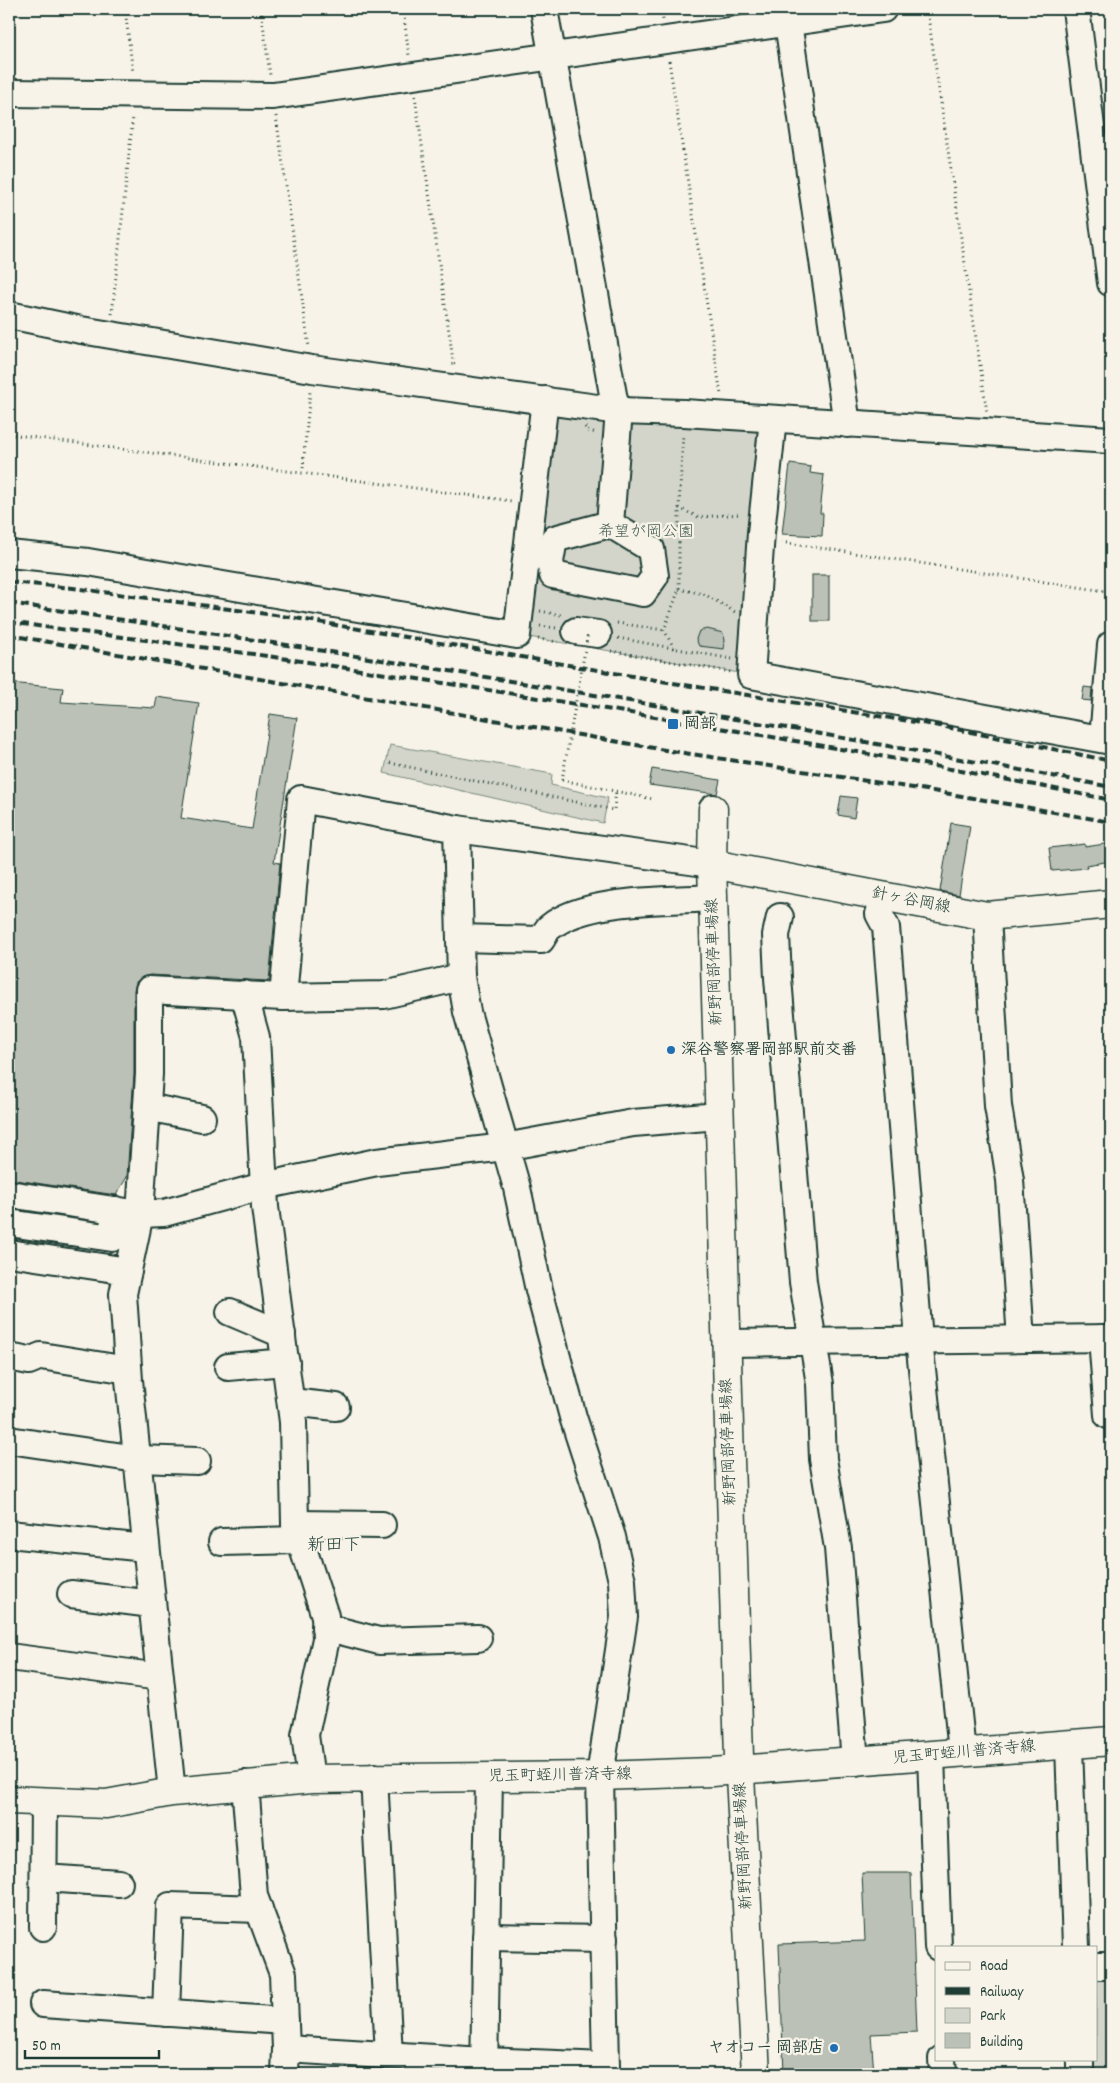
<svg xmlns="http://www.w3.org/2000/svg" width="1120" height="2083" font-family="Dekko,'Klee One',sans-serif">
<style>
.green{fill:#d3d5ca;stroke:#79897f}
.building{fill:#bbc1b6;stroke:#1f3d34}
.lines{fill:none;stroke-linecap:round;stroke-linejoin:round}
.minor-casing{stroke:#1f3d34;stroke-width:30}
.major-casing{stroke:#1f3d34;stroke-width:31}
.path{stroke:#1f3d34;stroke-width:3;stroke-dasharray:1 4;stroke-linecap:butt}
.minor{stroke:#f7f3e8;stroke-width:26}
.major{stroke:#f7f3e8;stroke-width:28}
.rail{stroke:#1f3d34;stroke-width:4;stroke-dasharray:8 4;stroke-linecap:butt}
.path-bridge{stroke:#1f3d34;stroke-width:3;stroke-dasharray:1 4;stroke-linecap:butt}
.poi-dot{fill:#1f6fb2;stroke:#f7f3e8;stroke-width:2}
.labels{text-anchor:middle;dominant-baseline:central;stroke-width:4.5;stroke-linejoin:round;paint-order:stroke}
.park-label{font-size:16px;fill:#435b52;stroke:#f7f3e8}
.poi-label{font-size:16px;font-weight:bold;fill:#1f3d34;stroke:#f7f3e8;text-anchor:start}
.street-label{font-size:16px;fill:#1f3d34;stroke:#f7f3e8}
.neighbourhood-label{font-size:18px;fill:#1f3d34;stroke:#f7f3e8}
</style>
<rect width="100%" height="100%" fill="#f7f3e8"/>
<filter id="ink" filterUnits="userSpaceOnUse"><feTurbulence type="fractalNoise" baseFrequency=".02" numOctaves="2"/><feDisplacementMap in="SourceGraphic" scale="10" xChannelSelector="R" yChannelSelector="G"/><feConvolveMatrix kernelMatrix="1 2 1 2 8 2 1 2 1" color-interpolation-filters="sRGB"/></filter>
<g filter="url(#ink)">
<g class="green">
<path d="M545,400L773,419L751,675L517,635Z"/>
<path d="M390,745L552,774L551,785L608,798L603,823L384,773Z"/>
<path d="M1096,1971H1111V2074H1091V2059H1096Z"/>
</g>
<g class="building">
<path d="M790,464L811,467L810,473L824,475L820,513H823L822,536L782,534Z"/>
<rect x="812" y="575" width="17" height="46"/>
<path d="M707,629L723,633L725,640L724,649L699,646L696,639L699,631Z"/>
<path d="M9,683L63,688L61,702L155,708L157,697L199,703L181,818L252,829L270,714L297,718L274,862L280,863L269,981L150,975L142,977L136,982L134,990V1074L127,1177L116,1195L9,1179Z"/>
<path d="M1084,687L1092,688L1091,701L1082,700Z"/>
<path d="M652,769L720,780L717,794L649,785Z"/>
<path d="M841,796L857,798L854,818L838,815Z"/>
<path d="M951,823L970,826L959,895L940,891Z"/>
<path d="M1111,843V861L1086,865L1087,868L1052,871L1049,848L1085,844V847Z"/>
<path d="M862,1873H911L917,2032L871,2034L874,2074H784L779,1944L865,1941Z"/>
</g>
<g class="lines">
<defs>
<g id="minor">
<path d="M544,9L614,400L619,411L610,524L651,549L655,576L643,593L553,575L550,562L554,539L610,524"/>
<path d="M786,9L847,424"/>
<path d="M1076,9L1111,283"/>
<path d="M9,93L273,96L883,9"/>
<path d="M9,315L81,330L312,369L619,411L684,413L1111,440"/>
<path d="M773,419L761,533L751,675L1111,741"/>
<path d="M9,554L88,562L517,635L545,400"/>
<path d="M576,631L598,634"/>
<path d="M1103,738L1111,645"/>
<path d="M879,914L886,927L919,1340L962,1752"/>
<path d="M987,916L998,1106L1010,1180L1021,1339"/>
<path d="M780,917L776,935L778,978L803,1282L820,1384L823,1459L838,1548L855,1762"/>
<path d="M460,938L541,940C544,936 546,930 550,927C585,898 668,901 713,898"/>
<path d="M244,994L256,1037L265,1207L293,1422L295,1524L325,1616L326,1639L305,1735L311,1779"/>
<path d="M283,997L301,799L457,829L712,864"/>
<path d="M147,1107L202,1118"/>
<path d="M9,1194L140,1214L164,1213L263,1186L377,1162L505,1147L633,1123L719,1116"/>
<path d="M9,1223L112,1238L115,1210"/>
<path d="M9,1253L128,1271"/>
<path d="M230,1312L282,1334"/>
<path d="M1102,1338L1108,1415L1111,1416"/>
<path d="M726,1343L1111,1338"/>
<path d="M9,1357L29,1361L41,1356L128,1370"/>
<path d="M228,1367L286,1362"/>
<path d="M291,1402L336,1407"/>
<path d="M9,1440L137,1459L197,1461"/>
<path d="M295,1524L382,1525"/>
<path d="M9,1534L146,1548"/>
<path d="M222,1542L300,1540"/>
<path d="M71,1594L152,1604"/>
<path d="M325,1627L379,1641L478,1638"/>
<path d="M9,1657L160,1677"/>
<path d="M1069,1745L1076,1947"/>
<path d="M931,1756L938,1947"/>
<path d="M374,1777L389,2055"/>
<path d="M245,1784L254,1896L283,1974L286,2049L285,2074"/>
<path d="M172,1792L129,1380L123,1294L140,1214L149,1074V990L283,997L384,995L461,977"/>
<path d="M44,1878L119,1883"/>
<path d="M43,1927L44,1802"/>
<path d="M486,1937L604,1939"/>
<path d="M1096,1966H1111"/>
<path d="M43,2004L285,2021"/>
<path d="M166,2013L170,1906L259,1909"/>
<path d="M286,2049L484,2061L606,2066L600,1776L624,1617L622,1581L612,1537L573,1417L539,1290L517,1188L467,1012L461,977L457,829"/>
<path d="M942,2059L943,2074"/>
<path d="M1080,2059V2074"/>
<path d="M484,2074L489,1777"/>
</g>
<g id="major">
<path d="M713,809L712,864L739,1757L756,2074"/>
<path d="M712,864L987,916L1111,904"/>
<path d="M9,1800L106,1804L172,1792L311,1779L600,1776L712,1772L1111,1741"/>
</g>
</defs>
<use href="#minor" class="minor-casing"/>
<use href="#major" class="major-casing"/>
<g class="path">
<path d="M125,9L133,73"/>
<path d="M261,9L270,75"/>
<path d="M403,9L409,56"/>
<path d="M661,9L663,20"/>
<path d="M927,9L987,412"/>
<path d="M669,61L721,395"/>
<path d="M415,96L454,367"/>
<path d="M276,116L309,347"/>
<path d="M112,314L133,116"/>
<path d="M585,427L588,431L597,433"/>
<path d="M9,434L512,501"/>
<path d="M303,468L310,391"/>
<path d="M9,482L11,434"/>
<path d="M679,508L698,517L741,514"/>
<path d="M781,542L1111,592"/>
<path d="M679,589L704,594L735,612"/>
<path d="M540,611L561,615"/>
<path d="M617,623L664,630"/>
<path d="M540,626L556,628"/>
<path d="M618,638L732,659"/>
<path d="M538,639L558,642"/>
<path d="M674,648L664,630L679,589V508L683,434"/>
<path d="M611,651L731,672"/>
<path d="M390,763L614,810L616,790"/>
<path d="M562,780L653,799"/>
<path d="M1101,2071H1111"/>
<path d="M1110,2074L1111,2059"/>
</g>
<use href="#minor" class="minor"/>
<use href="#major" class="major"/>
<g class="rail">
<path d="M9,582L73,588L289,617L673,683L946,727L1111,761"/>
<path d="M9,603C377,657 745,718 1111,787"/>
<path d="M9,622C100,635 191,645 281,658C559,700 836,745 1111,800"/>
<path d="M9,635L665,750L933,791L1111,822"/>
</g>
<path class="path-bridge" d="M562,780L588,633"/>
</g>
</g>
<g class="poi-dot">
<rect x="667" y="718" width="12" height="12" rx="2.5"/>
<circle cx="671" cy="1050" r="5"/>
<circle cx="834" cy="2048" r="5"/>
</g>
<g class="labels">
<g class="park-label">
<text x="646" y="532">希望が岡公園</text>
</g>
<g class="poi-label">
<text x="684" y="724">岡部</text>
<text x="681" y="1050">深谷警察署岡部駅前交番</text>
<text x="824" y="2048" text-anchor="end">ヤオコー 岡部店</text>
</g>
<g class="street-label">
<text transform="translate(911 901) rotate(11)">針ヶ谷岡線</text>
<text transform="translate(715 962) rotate(-92)">新野岡部停車場線</text>
<text transform="translate(729 1442) rotate(-92)">新野岡部停車場線</text>
<text transform="translate(964 1753) rotate(-5)">児玉町蛭川普済寺線</text>
<text transform="translate(560 1776) rotate(-1)">児玉町蛭川普済寺線</text>
<text transform="translate(744 1846) rotate(-93)">新野岡部停車場線</text>
</g>
<g class="neighbourhood-label">
<text x="334" y="1546">新田下</text>
</g>
</g>
<rect width="1120" height="2083" fill="none" stroke="#f7f3e8" stroke-width="30"/>
<rect x="15" y="15" width="1090" height="2053" fill="none" stroke="#1f3d34" stroke-width="2" filter="url(#ink)"/>
<rect x="935" y="1946" width="162" height="115" fill="#f7f3e8" stroke="#a1aaa0"/>
<rect x="945" y="1962" width="25" height="8" fill="#f7f3e8" stroke="#a1aaa0"/>
<text x="980" y="1970" font-size="15" fill="#1f3d34">Road</text>
<rect x="945" y="1987" width="25" height="8" fill="#1f3d34" stroke="#a1aaa0"/>
<text x="980" y="1996" font-size="15" fill="#1f3d34">Railway</text>
<rect x="945" y="2008" width="25" height="15" fill="#d3d5ca" stroke="#a1aaa0"/>
<text x="980" y="2020" font-size="15" fill="#1f3d34">Park</text>
<rect x="945" y="2033" width="25" height="15" fill="#bbc1b6" stroke="#a1aaa0"/>
<text x="980" y="2046" font-size="15" fill="#1f3d34">Building</text>
<path d="M25 2050v8h134v-8" fill="none" stroke="#1f3d34" stroke-width="2.5"/>
<text x="32" y="2050" font-size="15" fill="#1f3d34" stroke="#f7f3e8" stroke-width="4" paint-order="stroke">50 m</text>
</svg>
